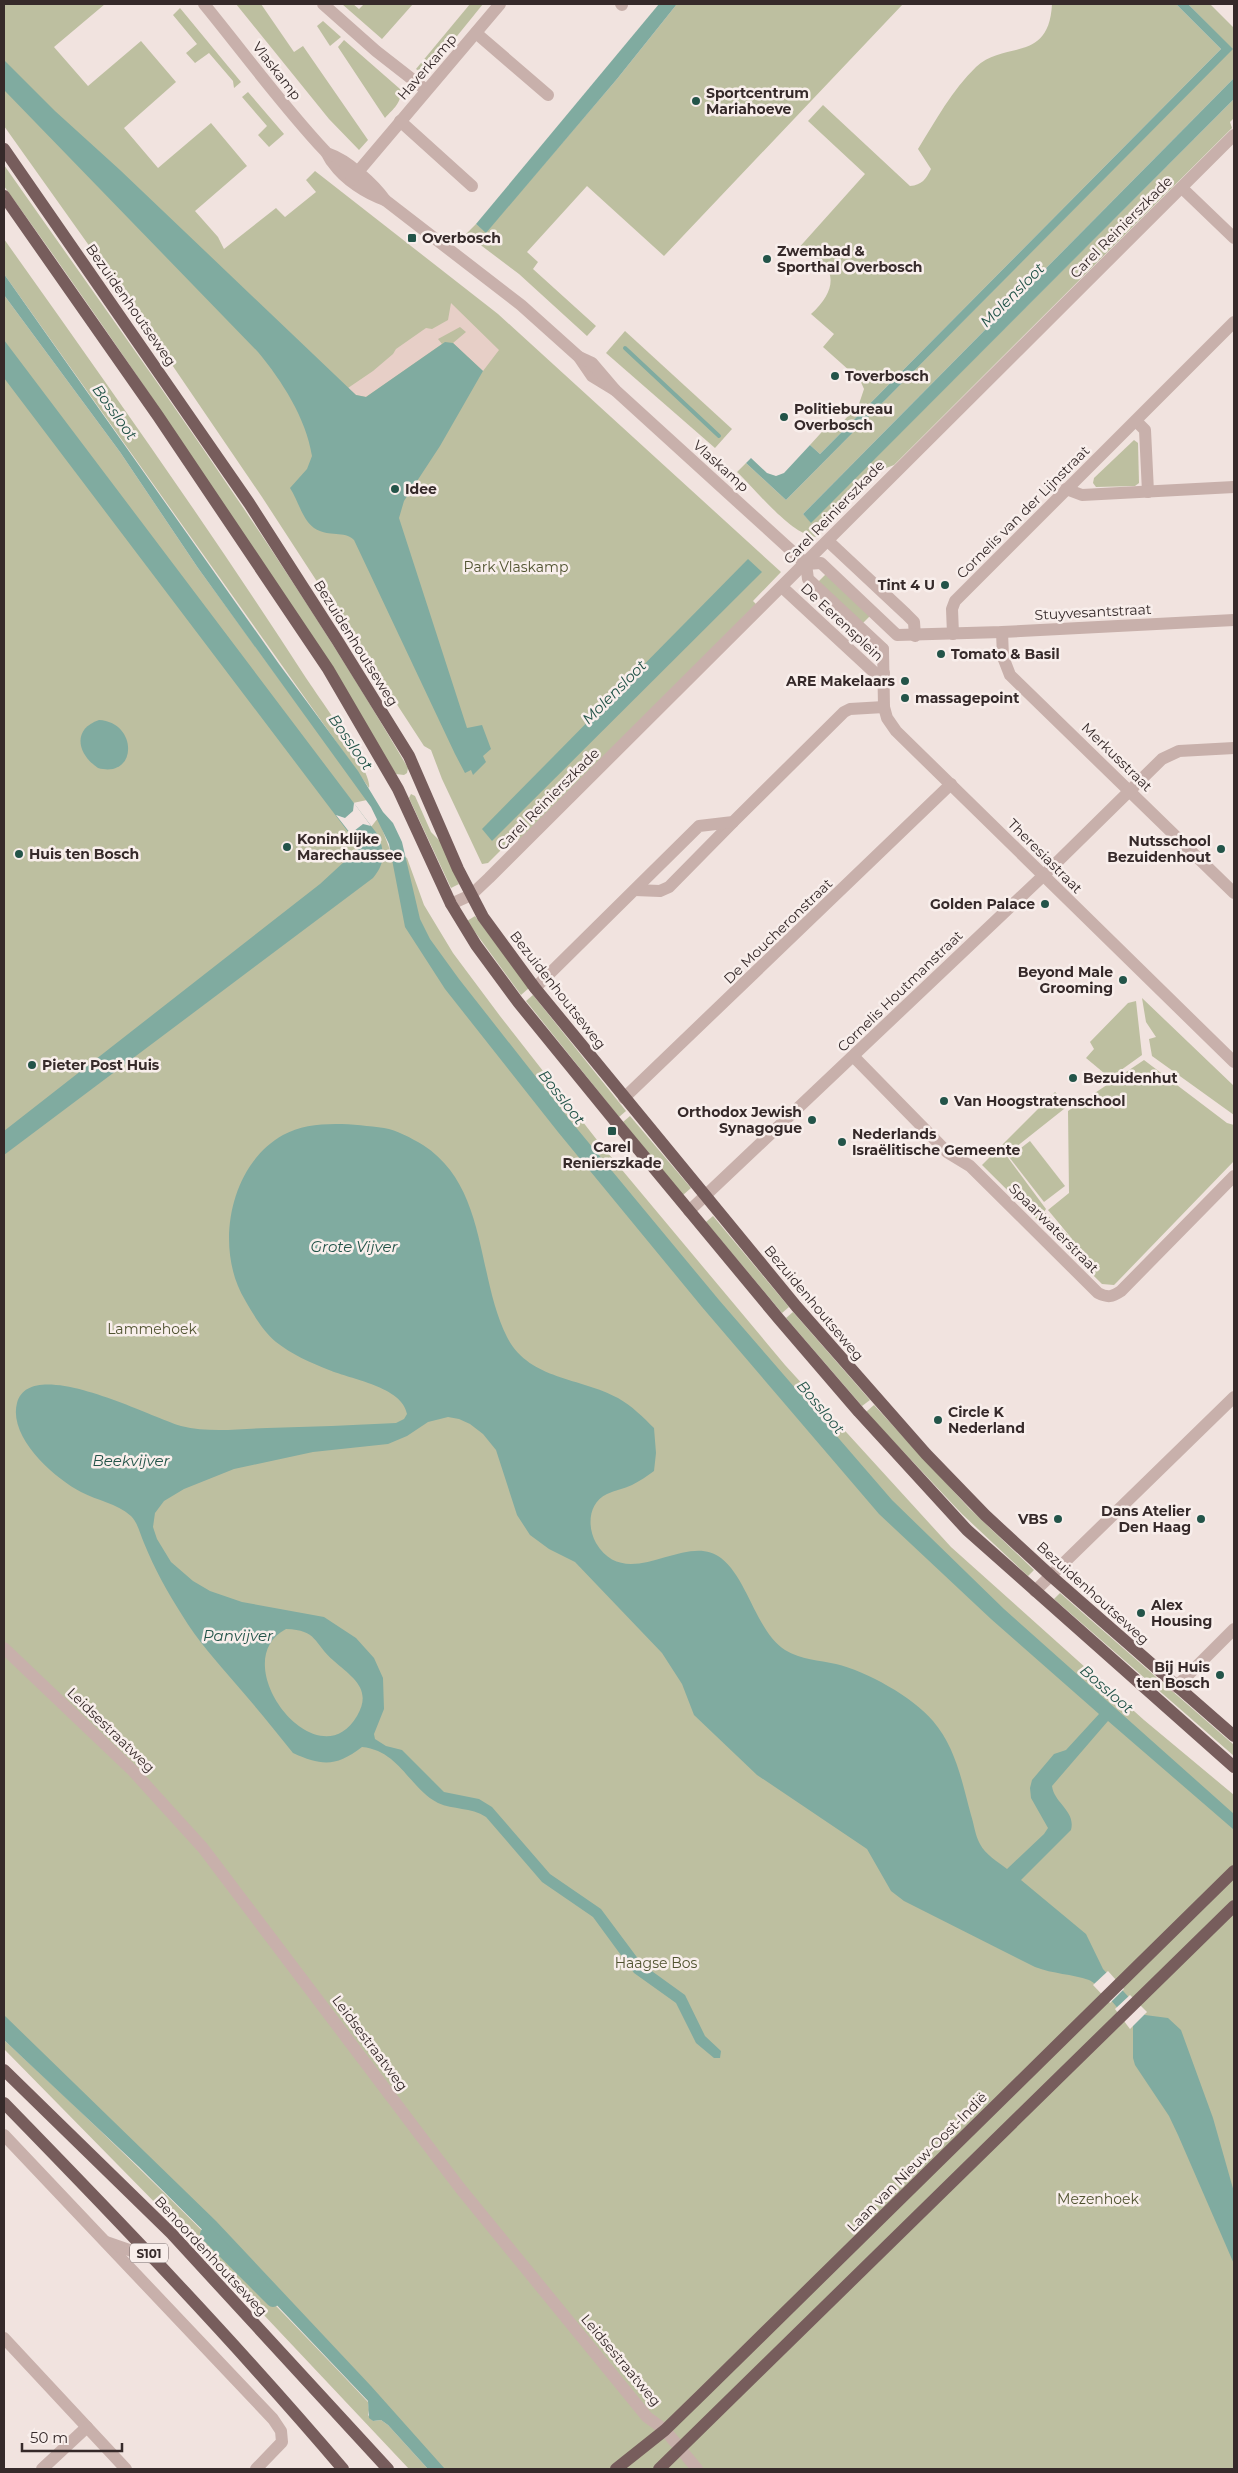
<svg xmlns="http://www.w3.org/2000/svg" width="1238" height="2473" font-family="Montserrat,sans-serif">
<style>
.green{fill:#bdbfa0}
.plaza{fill:#e7cfc7}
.water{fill:#80aba0;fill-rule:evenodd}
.pier{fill:#f1e3df}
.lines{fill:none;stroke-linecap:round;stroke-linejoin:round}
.stream{stroke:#80aba0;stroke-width:4}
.canal{stroke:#80aba0;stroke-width:14}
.minor{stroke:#c8b0ab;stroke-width:12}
.major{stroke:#775d5c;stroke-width:12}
.poi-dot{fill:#235449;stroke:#f8eeeb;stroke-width:2}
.labels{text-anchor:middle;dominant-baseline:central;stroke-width:5;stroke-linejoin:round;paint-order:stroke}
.shield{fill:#f8eeeb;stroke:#706564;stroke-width:1}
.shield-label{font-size:12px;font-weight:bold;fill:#362a2a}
.street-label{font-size:14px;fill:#362a2a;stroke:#f8eeeb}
.poi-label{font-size:14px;font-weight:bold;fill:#362a2a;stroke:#f8eeeb;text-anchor:start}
.park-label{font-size:14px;fill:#505330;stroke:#f8eeeb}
.water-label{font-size:15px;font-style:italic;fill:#235449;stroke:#f8eeeb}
</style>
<rect width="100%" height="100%" fill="#f1e3df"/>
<g class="green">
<path d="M4,4H105L54,47L88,86L141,41L176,82L124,128L158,168L211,123L247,166L195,211L218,237L224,249L276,208L285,217L316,192L306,180L315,171L498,314L781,572L753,601L756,604L519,842L516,835L488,863L482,864L442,779L431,750L424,746L262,497L132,306L4,126Z"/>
<path d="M236,4H261L294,52L303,46L368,140L359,150L329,119Z"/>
<path d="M342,4H353L359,9L364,4H413L382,39Z"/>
<path d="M470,4H483L432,67L420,72L416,69Z"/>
<path d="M677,4H903L664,256L587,186L527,252L538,262L533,269L596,326L587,336L519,274L466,234L476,224L486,232L617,79Z"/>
<path d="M1052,4H1176L1221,49L820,454L810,445L830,423L837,428L859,404L864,389L860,380L823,347L834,334L811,314C841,287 837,260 796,251L865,174L808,121L823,105L910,186C922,185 926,179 931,169L918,149C936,120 952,90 976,67C1004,40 1049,64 1052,4Z"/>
<path d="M1188,4H1210L1234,28V78L803,514L811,522L1234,99V118L1230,122L1232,128L894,465L881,470L817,537C793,537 755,489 737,472L746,463L786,500L1232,49Z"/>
<path d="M180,8L241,82L234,88L233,81L209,53L195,63L186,53L197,44L173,15Z"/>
<path d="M323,21L341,37L330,46L317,26Z"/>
<path d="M344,40L400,89C403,102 393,109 385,118L338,47Z"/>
<path d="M248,92L284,134L269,147L258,135L267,126L242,97Z"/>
<path d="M4,165C143,363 286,559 408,768L407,773L404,775L396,774C271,574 142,377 4,186Z"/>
<path d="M4,239C107,384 210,529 306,678C318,696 373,772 369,788L4,274Z"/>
<path d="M4,295L120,452L198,568L363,794L367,800L353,803L338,783L359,813L378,835L371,827L378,818L390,850L407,858L424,905L453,953L500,1016L597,1140L785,1365L951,1547L1144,1720L1234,1795V2469H444L4,2021Z"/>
<path d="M625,331L732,429L715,448L606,353Z"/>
<path d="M1134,440L1138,443L1139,483L1135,486L1096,487L1093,483L1094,478Z"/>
<path d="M826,574L871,615L862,624L817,583Z"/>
<path d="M411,794L415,796L431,832L440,841L459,884L451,888L409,798Z"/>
<path d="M475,916L529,988L521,995L467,921Z"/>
<path d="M533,995L626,1111L619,1117L526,1001Z"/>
<path d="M1142,998L1234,1086V1115L1152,1056L1149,1039L1156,1037L1146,1022Z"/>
<path d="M1136,1001L1142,1055L1110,1078L1086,1058L1094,1049L1090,1042L1128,1003Z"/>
<path d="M1144,1060L1227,1123L1234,1125V1161L1118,1281L1114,1285L1102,1284L982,1165L1055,1092L1069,1105L1006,1155L1046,1209L1044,1212L1073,1240L1048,1210L1069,1193L1068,1111Z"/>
<path d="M630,1116L691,1188L683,1195L623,1122Z"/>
<path d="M1030,1141L1065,1186L1044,1202L1009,1157Z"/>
<path d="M713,1216L789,1307L782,1313L706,1222Z"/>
<path d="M793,1312L870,1400L862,1406L786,1318Z"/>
<path d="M874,1405L969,1508L1034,1570L1028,1576L962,1514L866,1412Z"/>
<path d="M1060,1593L1234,1745V1756L1054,1599Z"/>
<path d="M4,2040C130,2156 250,2277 368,2402L369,2410L368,2415L373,2421L381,2420L388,2425L428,2469H409L228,2277L4,2049Z"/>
</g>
<path class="plaza" d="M451,303L499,350L483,371L453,343L466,332L460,327L438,339L442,344L366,397L356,395L348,388L373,371L393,354L396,349L426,328L432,329L448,320Z"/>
<g class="water">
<path d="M659,4H677L617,79L486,233L476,224Z"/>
<path d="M1176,4H1188L1233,49L786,500L746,463L751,458L767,473L776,476L784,473L810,445L820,454L1221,49Z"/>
<path d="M4,60L55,111L120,170L356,395L366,397L445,342L453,343L483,371L440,446L404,501L399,518L467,728L482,725L491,749L483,756L486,762L473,775L471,770L465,773L455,754L354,540C344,530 330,538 314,528C302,519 298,500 290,488L307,469L312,456C306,418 282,381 258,352L4,90Z"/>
<path d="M1234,78V99L811,523L803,514Z"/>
<path d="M4,274L279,664L358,771L383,812L393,823L402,842L420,919L430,939L459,979L569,1119L719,1300L892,1500L1004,1609L1234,1814L1233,1829L1108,1721L1052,1786C1054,1803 1076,1811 1071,1830L1021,1880L1086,1934L1103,1969L1145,2015L1168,2018L1181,2030L1213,2118L1234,2192V2264L1178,2135L1169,2116L1135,2065L1133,2058V2026C1125,2017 1098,1983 1089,1980C1072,1974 1053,1974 1035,1967L904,1901L891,1891L867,1849L757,1775L694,1715L682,1684L662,1653L575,1562L549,1549L530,1535L517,1515L496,1450L483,1434L470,1424L459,1419L448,1417L428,1422L407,1436L388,1444L313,1452L234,1469L184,1489L164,1501L155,1513L153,1527L157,1539L171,1562L193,1581L210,1591L242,1602L324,1617L356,1638L374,1658L383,1678L384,1709L374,1734L375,1739L386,1746L402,1750L444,1792L479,1799L492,1807L550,1874L601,1909L642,1964L685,1995L705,2036L721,2051L720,2058H714L696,2043L676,2003L634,1973L593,1917L542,1882L486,1817C471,1807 453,1810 438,1803C409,1788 400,1751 362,1747C336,1767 322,1766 293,1753C274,1729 255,1706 235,1683C217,1662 197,1640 182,1615C168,1593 154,1568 144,1543C140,1534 138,1523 131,1516C116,1503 98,1501 81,1492C54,1478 8,1437 17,1403C30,1354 150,1417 181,1426C209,1433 238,1429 267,1428C310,1427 353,1425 396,1423L404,1419L407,1414C403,1387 350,1379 329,1370C311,1363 291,1354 276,1342C263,1331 253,1314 245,1300C214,1249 229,1165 283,1135C312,1119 353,1124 384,1128C397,1130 411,1138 423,1145C488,1187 476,1275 507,1337C529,1380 580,1377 618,1398C632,1406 643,1417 654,1428L656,1453L654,1471C647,1476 640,1481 632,1485C624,1489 615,1490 607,1494C588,1503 587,1527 596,1543C627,1595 686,1530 721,1558C748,1579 756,1631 785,1650C801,1660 819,1660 836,1664C866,1671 913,1697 933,1721C956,1748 962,1782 971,1815C974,1824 975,1835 980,1844C985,1854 998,1862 1007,1869L1044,1834L1048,1828L1031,1798L1030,1788L1032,1780L1054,1754L1066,1750L1099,1714L991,1619L879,1514L702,1307L558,1132L445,989L405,927L389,844L371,807L198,568L120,452L4,295ZM286,1629C318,1630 313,1643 334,1661C352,1677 373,1689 357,1716C317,1784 223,1662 286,1629Z"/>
<path d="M4,340L378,835C385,852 385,864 373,878L4,1155V1131L320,884L358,849L355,841L4,378Z"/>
<path d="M748,559L762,572L492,841L482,829Z"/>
<path d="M99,720C138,722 138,779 98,768C77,754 72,729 99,720Z"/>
<path d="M4,2015L216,2221L371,2386L445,2469H428L388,2425L381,2420L373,2421L369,2418L368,2401L250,2277L138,2166L4,2040Z"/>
</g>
<g class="pier">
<path d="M354,803L371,826L363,824L354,831V838L336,815L345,818L353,811Z"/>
<path d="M1108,1971L1124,1989L1110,2003L1093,1985Z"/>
<path d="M1130,1995L1147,2012L1130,2029L1115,2009Z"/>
</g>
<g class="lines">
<path class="stream" d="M625,348L719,436"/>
<path class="canal" d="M207,2234L273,2300"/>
<g class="minor">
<path d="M204,4C244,53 282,105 325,151C329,155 329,159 333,163C345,180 367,194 385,200L521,305L579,357L592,376L615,390"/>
<path d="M323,4L376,51L426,90"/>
<path d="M621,4L622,5"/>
<path d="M476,33L548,95"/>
<path d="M400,121L472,186"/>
<path d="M329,154C347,160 374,184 385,200"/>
<path d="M351,180L500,4"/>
<path d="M1182,188L1234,238"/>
<path d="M579,357L592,363L615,390L806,564"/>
<path d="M1136,421L1145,430L1148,492"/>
<path d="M1066,489L1082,495L1234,487"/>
<path d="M828,541L906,614L914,622L915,636"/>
<path d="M806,564L821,563L897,635L1002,632L1234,620"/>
<path d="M806,564L808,579L883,649"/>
<path d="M782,587L876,674L884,673"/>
<path d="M1002,632L1003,657L1010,675L1234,893"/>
<path d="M953,634L952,609L955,601L1234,322"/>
<path d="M883,649L884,707L887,718L896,731L1234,1062"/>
<path d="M635,890L660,891L669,887L733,822"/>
<path d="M451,904L471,895L489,878L1234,135"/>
<path d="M535,988L699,826L733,822L844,712L850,709L884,707"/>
<path d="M854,1057L947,1152L970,1166L1098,1293C1108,1298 1112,1297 1121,1291L1234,1176"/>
<path d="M624,1098L951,784"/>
<path d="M689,1211L1044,875L1162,759L1179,751L1234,748"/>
<path d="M1035,1591L1234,1397"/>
<path d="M4,1648L133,1771L203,1848L460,2188L647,2417L665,2430L697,2469"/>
<path d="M1176,1687L1234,1629"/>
<path d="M4,2135L273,2419L281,2431L282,2442L256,2469"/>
<path d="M106,2242L155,2259"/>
<path d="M4,2338L126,2469"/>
<path d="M42,2469L87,2427"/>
</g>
<g class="major">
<path d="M4,149L249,503L337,640L409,756L458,869L483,917L535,988L796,1306L926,1454L985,1515L1051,1576L1234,1736"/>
<path d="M4,196L158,416L328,669L398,789L451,904L476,945L518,1002L619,1126L779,1319L859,1412L967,1530L1234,1767"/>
<path d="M4,2070L171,2233L388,2469"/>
<path d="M4,2103C120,2222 235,2342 343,2469"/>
<path d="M616,2469L665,2430L703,2393L1234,1871"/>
<path d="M659,2469L1234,1906"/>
</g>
</g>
<g class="poi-dot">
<circle cx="696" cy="101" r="5"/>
<rect x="407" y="233" width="10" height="10" rx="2.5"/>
<circle cx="767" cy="259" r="5"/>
<circle cx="835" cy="376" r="5"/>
<circle cx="784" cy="417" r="5"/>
<circle cx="395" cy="489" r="5"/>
<circle cx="945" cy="585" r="5"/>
<circle cx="941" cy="654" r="5"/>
<circle cx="905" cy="681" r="5"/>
<circle cx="905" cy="698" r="5"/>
<circle cx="287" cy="847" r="5"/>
<circle cx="1221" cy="849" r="5"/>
<circle cx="19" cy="854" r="5"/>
<circle cx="1045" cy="904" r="5"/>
<circle cx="1123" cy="980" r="5"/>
<circle cx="32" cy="1065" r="5"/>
<circle cx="1073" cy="1078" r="5"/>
<circle cx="944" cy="1101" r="5"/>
<circle cx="812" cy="1120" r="5"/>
<rect x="607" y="1126" width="10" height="10" rx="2.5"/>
<circle cx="842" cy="1142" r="5"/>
<circle cx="938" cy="1420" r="5"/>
<circle cx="1058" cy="1519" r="5"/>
<circle cx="1201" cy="1519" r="5"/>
<circle cx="1141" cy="1613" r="5"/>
<circle cx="1220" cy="1675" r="5"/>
</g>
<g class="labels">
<rect class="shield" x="130" y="2243.5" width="38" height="19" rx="4"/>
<g class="shield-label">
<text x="149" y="2253">S101</text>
</g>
<g class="street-label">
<text transform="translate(427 67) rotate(-49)">Haverkamp</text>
<text transform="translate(277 71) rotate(52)">Vlaskamp</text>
<text transform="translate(1121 227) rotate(-45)">Carel Reinierszkade</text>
<text transform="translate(131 305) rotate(55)">Bezuidenhoutseweg</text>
<text transform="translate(721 466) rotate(42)">Vlaskamp</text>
<text transform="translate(834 512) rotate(-46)">Carel Reinierszkade</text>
<text transform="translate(1023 512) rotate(-45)">Cornelis van der Lijnstraat</text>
<text transform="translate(1093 612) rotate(-3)">Stuyvesantstraat</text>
<text transform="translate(842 622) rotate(43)">De Eerensplein</text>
<text transform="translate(356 643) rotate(58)">Bezuidenhoutseweg</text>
<text transform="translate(1117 757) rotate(44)">Merkusstraat</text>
<text transform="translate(548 799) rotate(-45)">Carel Reinierszkade</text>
<text transform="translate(1045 856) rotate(45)">Theresiastraat</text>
<text transform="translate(778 931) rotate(-44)">De Moucheronstraat</text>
<text transform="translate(558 990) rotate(52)">Bezuidenhoutseweg</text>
<text transform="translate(900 991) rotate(-44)">Cornelis Houtmanstraat</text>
<text transform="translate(1054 1228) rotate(45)">Spaarwaterstraat</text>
<text transform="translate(814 1303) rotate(50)">Bezuidenhoutseweg</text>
<text transform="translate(1093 1593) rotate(42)">Bezuidenhoutseweg</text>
<text transform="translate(111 1730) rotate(44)">Leidsestraatweg</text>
<text transform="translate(370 2043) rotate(53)">Leidsestraatweg</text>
<text transform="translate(917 2162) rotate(-45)">Laan van Nieuw-Oost-Indië</text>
<text transform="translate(211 2256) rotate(47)">Benoordenhoutseweg</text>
<text transform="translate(621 2360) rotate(50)">Leidsestraatweg</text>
</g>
<g class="poi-label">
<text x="706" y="93">Sportcentrum<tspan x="706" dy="16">Mariahoeve</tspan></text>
<text x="422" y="238">Overbosch</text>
<text x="777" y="251">Zwembad &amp;<tspan x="777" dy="16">Sporthal Overbosch</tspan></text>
<text x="845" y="376">Toverbosch</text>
<text x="794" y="409">Politiebureau<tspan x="794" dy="16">Overbosch</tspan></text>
<text x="405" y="489">Idee</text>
<text x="935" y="585" text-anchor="end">Tint 4 U</text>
<text x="951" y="654">Tomato &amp; Basil</text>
<text x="895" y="681" text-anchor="end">ARE Makelaars</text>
<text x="915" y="698">massagepoint</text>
<text x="297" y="839">Koninklijke<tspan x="297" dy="16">Marechaussee</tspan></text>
<text x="1211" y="841" text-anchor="end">Nutsschool<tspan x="1211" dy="16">Bezuidenhout</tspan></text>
<text x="29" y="854">Huis ten Bosch</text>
<text x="1035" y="904" text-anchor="end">Golden Palace</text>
<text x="1113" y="972" text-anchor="end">Beyond Male<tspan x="1113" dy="16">Grooming</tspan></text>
<text x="42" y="1065">Pieter Post Huis</text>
<text x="1083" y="1078">Bezuidenhut</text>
<text x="954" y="1101">Van Hoogstratenschool</text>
<text x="802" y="1112" text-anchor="end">Orthodox Jewish<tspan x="802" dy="16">Synagogue</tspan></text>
<text x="852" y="1134">Nederlands<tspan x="852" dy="16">Israëlitische Gemeente</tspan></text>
<text x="612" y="1147" text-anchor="middle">Carel<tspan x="612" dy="16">Renierszkade</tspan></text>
<text x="948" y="1412">Circle K<tspan x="948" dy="16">Nederland</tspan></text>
<text x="1191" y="1511" text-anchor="end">Dans Atelier<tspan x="1191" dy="16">Den Haag</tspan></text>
<text x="1048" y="1519" text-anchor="end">VBS</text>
<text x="1151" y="1605">Alex<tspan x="1151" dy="16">Housing</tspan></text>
<text x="1210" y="1667" text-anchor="end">Bij Huis<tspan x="1210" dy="16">ten Bosch</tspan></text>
</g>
<g class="park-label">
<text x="516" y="567">Park Vlaskamp</text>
<text x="152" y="1329">Lammehoek</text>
<text x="656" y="1963">Haagse Bos</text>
<text x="1098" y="2199">Mezenhoek</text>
</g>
<g class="water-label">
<text transform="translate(1012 295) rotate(-45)">Molensloot</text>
<text transform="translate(115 412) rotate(54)">Bossloot</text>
<text transform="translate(614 692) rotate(-45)">Molensloot</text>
<text transform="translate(351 742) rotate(55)">Bossloot</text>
<text transform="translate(562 1097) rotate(52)">Bossloot</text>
<text x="354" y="1246">Grote Vijver</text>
<text transform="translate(821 1407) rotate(50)">Bossloot</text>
<text x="131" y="1460">Beekvijver</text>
<text x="238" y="1635">Panvijver</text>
<text transform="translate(1107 1689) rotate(41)">Bossloot</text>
</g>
</g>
<rect width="1238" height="2473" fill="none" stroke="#362a2a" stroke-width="10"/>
<path d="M22 2443v8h100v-8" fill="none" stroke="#362a2a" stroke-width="2.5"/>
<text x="30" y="2443" font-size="15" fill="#362a2a" stroke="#f8eeeb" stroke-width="4" paint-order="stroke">50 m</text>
</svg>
